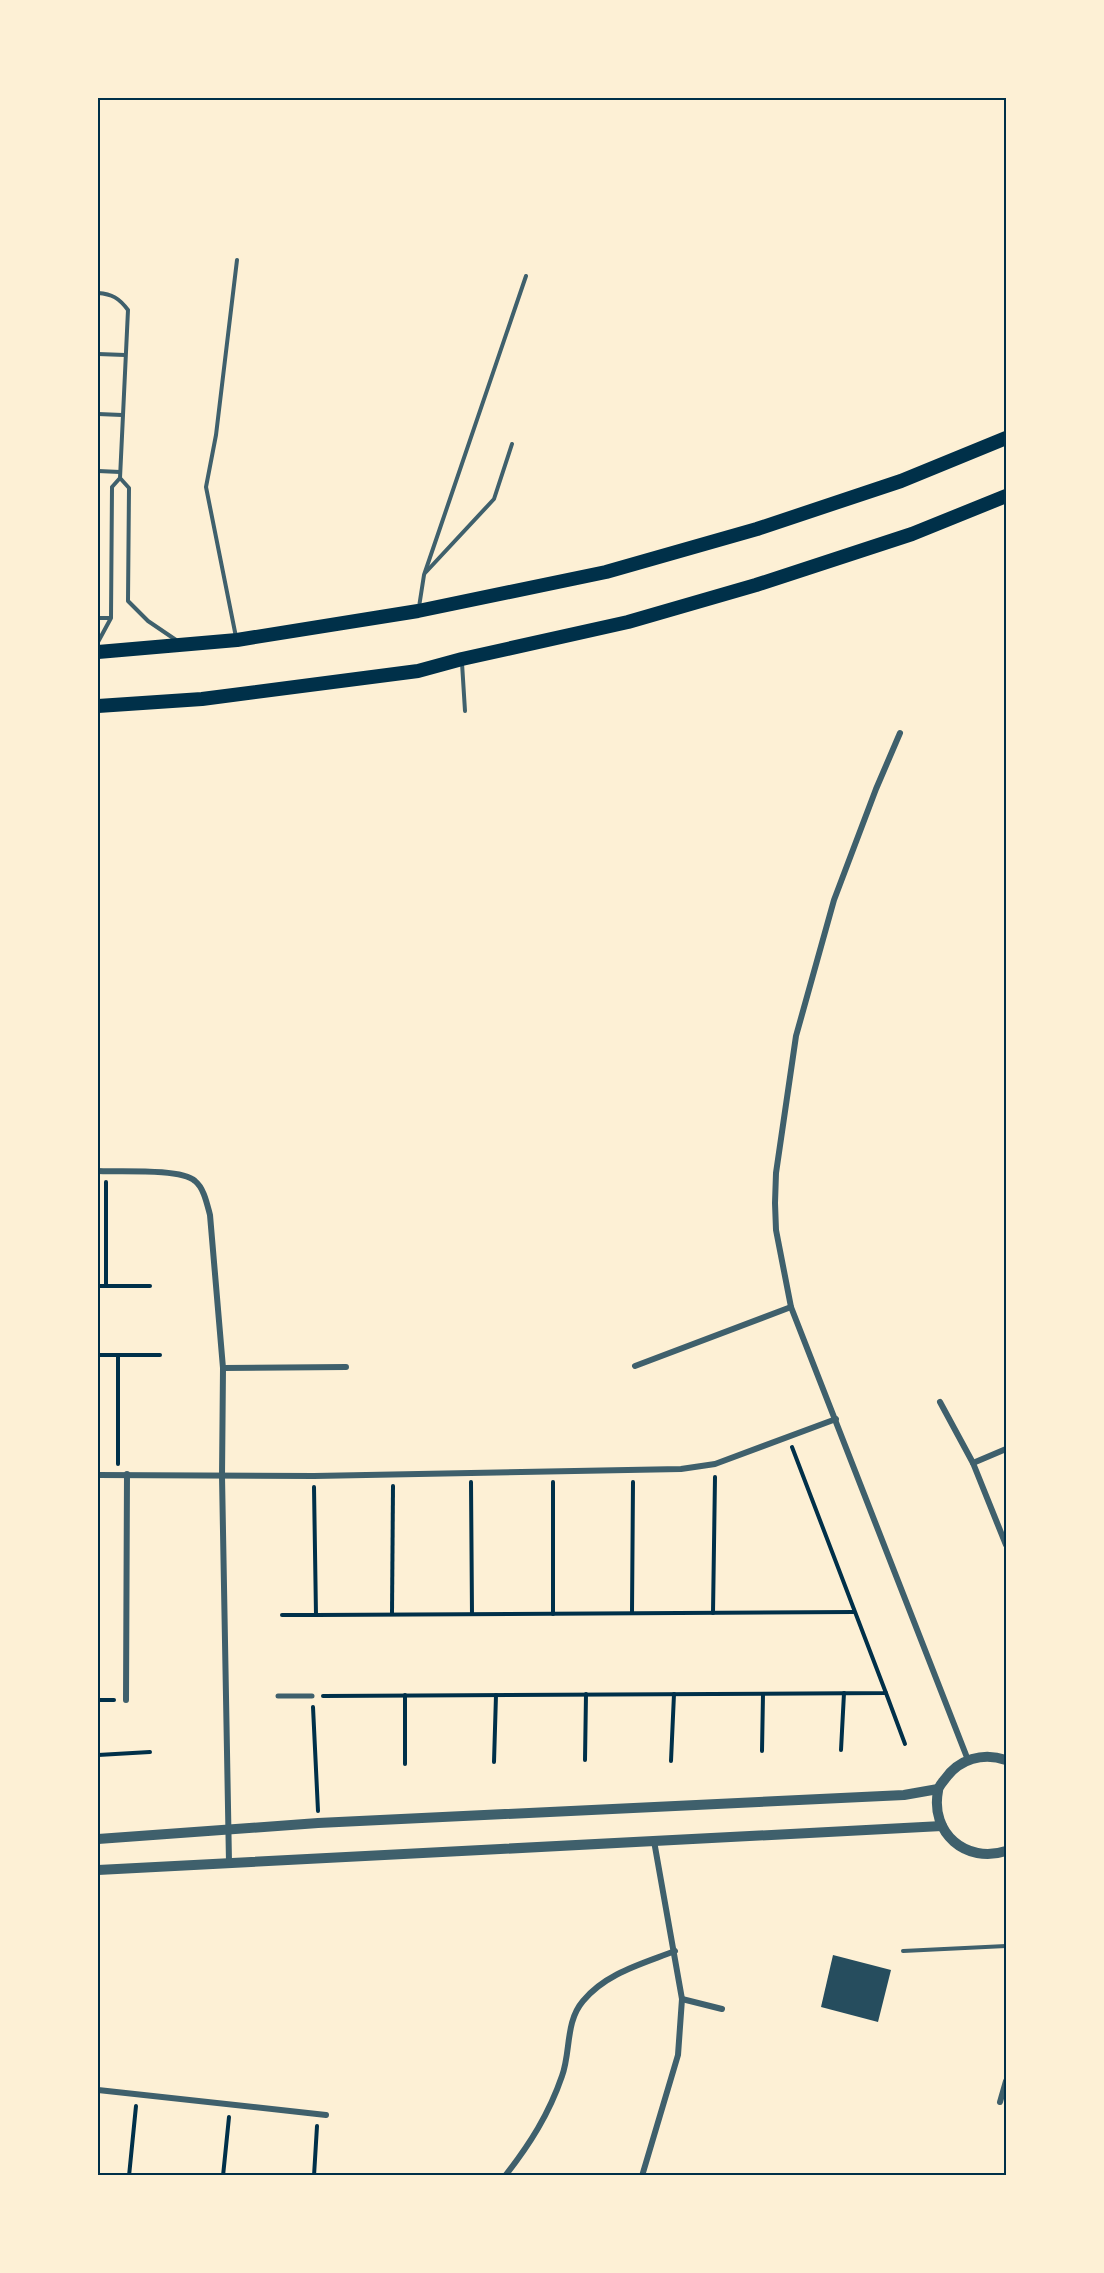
<svg xmlns="http://www.w3.org/2000/svg" width="1104" height="2273" font-family="Jost,sans-serif">
<style>
.building{fill:#264d5e}
.lines{fill:none;stroke-linecap:round;stroke-linejoin:round}
.path{stroke:#003049;stroke-width:4}
.service{stroke:#3f606c;stroke-width:4}
.pedestrian{stroke:#3f606c;stroke-width:5}
.minor{stroke:#3f606c;stroke-width:6}
.tertiary{stroke:#3f606c;stroke-width:10}
.trunk{stroke:#003049;stroke-width:14}
.neatline{fill:none;stroke:#003049;stroke-width:2}
</style>
<rect width="100%" height="100%" fill="#fdf0d5"/>
<path class="building" d="M833,1955L891,1970L878,2022L821,2007Z"/>
<g class="lines">
<g class="path">
<path d="M106,1182V1286"/>
<path d="M98,1286H150"/>
<path d="M98,1355H160"/>
<path d="M118,1355V1464"/>
<path d="M471,1482L472,1614"/>
<path d="M553,1482V1614"/>
<path d="M314,1487L316,1615L854,1612"/>
<path d="M632,1613L633,1482"/>
<path d="M713,1613L715,1477"/>
<path d="M392,1614L393,1486"/>
<path d="M282,1615H316"/>
<path d="M886,1693L905,1744"/>
<path d="M405,1695V1764"/>
<path d="M323,1696L886,1693L792,1447"/>
<path d="M98,1700H114"/>
<path d="M313,1707L318,1811"/>
<path d="M841,1750L844,1693"/>
<path d="M762,1751L763,1694"/>
<path d="M98,1755L150,1752"/>
<path d="M585,1760L586,1694"/>
<path d="M671,1761L674,1694"/>
<path d="M494,1762L496,1695"/>
<path d="M129,2176L136,2106"/>
<path d="M223,2176L229,2117"/>
<path d="M314,2176L317,2126"/>
</g>
<g class="service">
<path d="M98,293C112,294 119,298 128,310L120,478"/>
<path d="M98,354L125,355"/>
<path d="M98,414L122,415"/>
<path d="M98,471L120,472"/>
<path d="M426,572L494,499L512,444"/>
<path d="M419,607L424,575L526,276"/>
<path d="M98,618H110"/>
<path d="M236,637L206,487L216,435L237,260"/>
<path d="M98,642L111,618L112,487L120,478L129,488L128,601L148,621L176,640"/>
<path d="M462,663L465,711"/>
<path d="M903,1951L1006,1946"/>
</g>
<path class="pedestrian" d="M278,1696H312"/>
<g class="minor">
<path d="M900,733L876,789L834,900L796,1036L776,1173L775,1203L776,1230L791,1307L968,1760"/>
<path d="M98,1171C118,1172 181,1168 195,1181C204,1188 207,1204 210,1215L223,1368L222,1476L229,1862"/>
<path d="M635,1366L791,1307"/>
<path d="M223,1368L346,1367"/>
<path d="M940,1402L973,1463L1006,1545"/>
<path d="M973,1463L1006,1449"/>
<path d="M98,1475L314,1476L681,1469L715,1464L836,1419"/>
<path d="M126,1700L127,1474"/>
<path d="M682,1999L722,2009"/>
<path d="M98,2090L326,2115"/>
<path d="M1000,2102L1006,2081"/>
<path d="M505,2176C530,2144 549,2114 562,2076C571,2052 565,2022 583,2001C606,1973 642,1964 675,1951"/>
<path d="M642,2176L678,2055L682,1999L654,1841"/>
</g>
<g class="tertiary">
<path d="M1006,1760C983,1752 959,1759 945,1779C942,1783 938,1787 938,1791C930,1833 966,1864 1006,1851"/>
<path d="M98,1839L318,1823L904,1795L938,1789"/>
<path d="M98,1870L942,1826"/>
</g>
<g class="trunk">
<path d="M98,652L237,640L418,611L606,572L757,529L901,481L1006,438"/>
<path d="M98,706L202,699L418,671L462,659L628,622L756,585L912,534L1006,496"/>
</g>
</g>
<rect width="1104" height="2273" fill="none" stroke="#fdf0d5" stroke-width="198"/>
<rect x="99" y="99" width="906" height="2075" class="neatline"/>
</svg>
